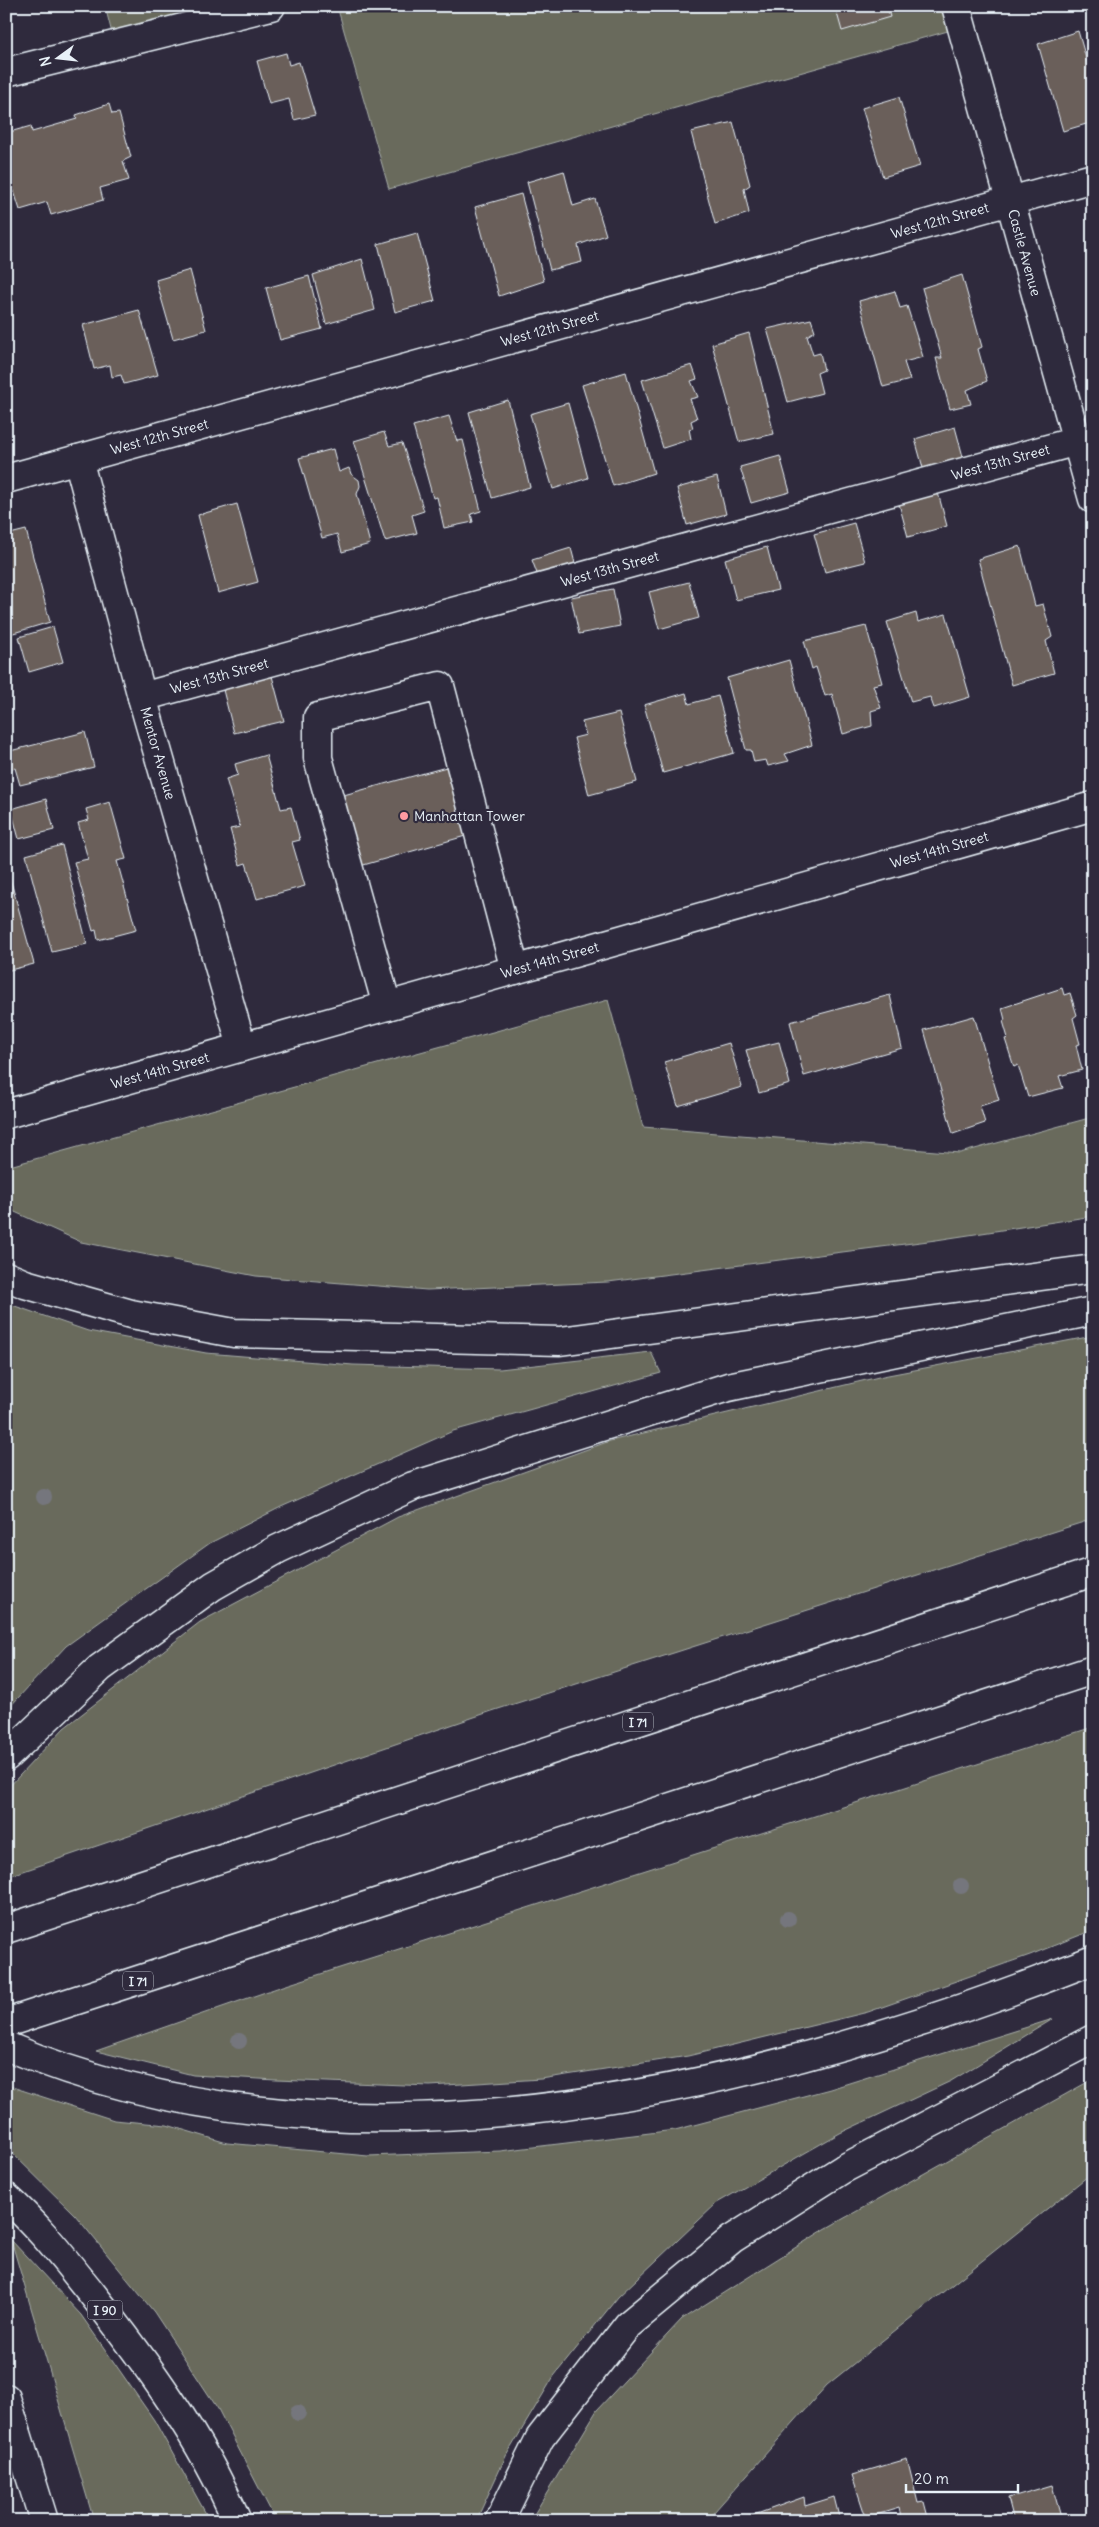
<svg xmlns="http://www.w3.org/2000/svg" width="1099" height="2527" font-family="Delius,sans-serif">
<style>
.green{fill:#696b5c;stroke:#a8aeaa}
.building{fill:#6a5e5a;stroke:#e8f1f8}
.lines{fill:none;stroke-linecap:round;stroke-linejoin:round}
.minor-casing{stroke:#e8f1f8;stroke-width:31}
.highway-casing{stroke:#e8f1f8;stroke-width:31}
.minor{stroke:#2f2a3d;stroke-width:28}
.highway{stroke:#2f2a3d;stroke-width:28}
.tree{fill:#75767d}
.poi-dot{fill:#ff9aa2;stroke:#2f2a3d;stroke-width:2}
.labels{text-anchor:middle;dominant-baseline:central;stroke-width:4.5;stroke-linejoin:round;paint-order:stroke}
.shield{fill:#2f2a3d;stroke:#b0b5c0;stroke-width:1}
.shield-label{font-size:12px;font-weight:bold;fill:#e8f1f8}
.street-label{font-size:14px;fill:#e8f1f8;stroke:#2f2a3d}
.poi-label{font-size:14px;fill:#e8f1f8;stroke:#2f2a3d;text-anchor:start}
</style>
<rect width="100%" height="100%" fill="#2f2a3d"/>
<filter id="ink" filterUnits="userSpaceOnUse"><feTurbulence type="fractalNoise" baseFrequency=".02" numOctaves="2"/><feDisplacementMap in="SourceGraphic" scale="10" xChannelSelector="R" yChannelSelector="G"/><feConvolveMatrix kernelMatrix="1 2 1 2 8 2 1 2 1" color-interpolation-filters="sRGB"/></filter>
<g filter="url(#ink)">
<g class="green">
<path d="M105,6H271L115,45Z"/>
<path d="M337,6H956L962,27L389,189Z"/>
<path d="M608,1000L643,1127L960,1153L1093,1117V1216L936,1240L608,1282L427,1290L256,1276L81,1242L6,1208V1167Z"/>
<path d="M6,1303L88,1331L206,1353L353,1365L500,1369L651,1352L661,1373L453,1431L281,1507L210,1543L66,1646L6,1711Z"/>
<path d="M1093,1336V1519L492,1711L6,1877V1790L64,1728L200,1622L398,1517L610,1441L883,1376Z"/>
<path d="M1093,1727V1930L1030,1955L868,2012L688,2056L541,2079L430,2086L276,2080L193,2075L96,2051L277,1988Z"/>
<path d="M1053,2019L951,2081L840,2133L717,2203L618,2297L554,2376L506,2456L476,2521H276L218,2409L154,2312L75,2215L6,2147V2085L114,2120L167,2125L227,2143L368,2156L500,2151L675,2130L830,2089Z"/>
<path d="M1093,2079V2172L827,2385L706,2521H530L597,2410L682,2319L825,2229Z"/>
<path d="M11,2240L81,2315L154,2420L210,2521H94Z"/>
</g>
<g class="building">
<path d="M835,6H887L890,17L842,31Z"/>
<path d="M1078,31L1093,82V122L1063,131L1038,44Z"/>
<path d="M286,53L289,65L299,62L315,115L294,120L289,99L269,104L257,61Z"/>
<path d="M899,97L920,166L883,177L862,108Z"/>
<path d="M109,104L112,114L119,113L131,157L123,161L129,180L100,188L103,200L51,215L47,202L20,210L13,188L8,189L6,182V133L31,126L32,132L77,119L76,115Z"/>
<path d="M733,122L750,185L744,189L749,213L715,224L691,132Z"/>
<path d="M564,171L573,206L595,199L606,235L578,245L582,262L550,270L527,182Z"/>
<path d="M521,194L544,281L499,296L475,207Z"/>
<path d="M417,233L435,301L395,312L378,244Z"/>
<path d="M362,259L375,310L326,324L313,275Z"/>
<path d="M190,270L206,330L173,339L156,280Z"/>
<path d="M962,275L982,347L978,349L987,381L967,390L971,404L950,409L936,358H942L922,288Z"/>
<path d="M309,276L322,329L280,340L266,288Z"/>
<path d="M895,291L900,308L907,306L923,357L904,362L910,380L883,387L859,301Z"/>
<path d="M139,310L158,375L124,384L121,375L112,377L110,365L94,369L83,325Z"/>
<path d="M811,319L815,331L807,336L813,355L820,353L824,370L817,373L822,393L788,402L767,329Z"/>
<path d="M749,333L774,434L739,442L712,344Z"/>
<path d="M692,365L697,379L691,381L698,397L690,399L697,418L691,421L693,428L689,429L691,439L663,448L642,380Z"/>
<path d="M626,372L654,473L613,486L582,385Z"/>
<path d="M508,400L530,487L492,498L469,412Z"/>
<path d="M568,403L588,478L553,489L530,414Z"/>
<path d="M449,416L457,441L463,440L481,511L471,514L473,522L444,528L437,497L433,498L413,426Z"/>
<path d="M955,427L965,464L925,475L915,439Z"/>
<path d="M384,432L389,446L402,443L424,511L412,515L417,533L385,541L354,441Z"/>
<path d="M333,449L339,472L349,468L351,474L359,480L360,486L357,494L370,544L342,552L337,534L322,538L299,458Z"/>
<path d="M780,456L790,492L751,503L740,467Z"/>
<path d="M717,477L726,514L687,525L677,488Z"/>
<path d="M937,489L947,526L908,537L898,500Z"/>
<path d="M237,504L258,582L218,593L198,515Z"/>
<path d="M854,523L865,562L825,572L814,534Z"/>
<path d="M26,530L50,622L10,634L6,621V535Z"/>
<path d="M1020,546L1035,606L1043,604L1052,637L1046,641L1054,673L1012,685L978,559Z"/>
<path d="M767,547L778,590L736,600L725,559Z"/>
<path d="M571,548L576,567L539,579L532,560Z"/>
<path d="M689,582L699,618L659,629L649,592Z"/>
<path d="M613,589L620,626L579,634L571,597Z"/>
<path d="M916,613L918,622L946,614L970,697L934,708L930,697L911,702L887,622Z"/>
<path d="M866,626L882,683L873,685L881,708L871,711L872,726L843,734L832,694L825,696L816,667L812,669L804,641Z"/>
<path d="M53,627L63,662L29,672L19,637Z"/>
<path d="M789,660L812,745L785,754L789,761L768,766L766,760L754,762L751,750H746L727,678Z"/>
<path d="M272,676L284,721L234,733L222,686Z"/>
<path d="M686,693L689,704L718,696L734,753L663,773L644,705Z"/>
<path d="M619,713L637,782L589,795L574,738L586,735L582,722Z"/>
<path d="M85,732L94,767L20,785L15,768L9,770L6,752Z"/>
<path d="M266,755L281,809L291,807L300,840L292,842L305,886L257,899L246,863L240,865L230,829L240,827L226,779L238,775L235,764Z"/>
<path d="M450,766L469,835L360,866L340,796Z"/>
<path d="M46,799L54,830L19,839L11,809Z"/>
<path d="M110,802L126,859L117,861L136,930L98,940L96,930L93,931L74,862L88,859L78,823L89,820L86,809Z"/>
<path d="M62,845L87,944L52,952L26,855Z"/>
<path d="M6,864L34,964L6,971Z"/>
<path d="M1062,988L1064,995L1070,993L1077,1015L1073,1018L1080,1044L1076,1045L1082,1070L1059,1076L1063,1088L1028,1097L1018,1065L1014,1067L1005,1039L1008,1038L1003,1021L1005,1020L1002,1008Z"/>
<path d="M890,995L902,1048L804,1076L790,1022Z"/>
<path d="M974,1016L999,1100L980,1106L985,1123L953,1134L924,1030Z"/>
<path d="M779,1042L790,1084L759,1093L746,1050Z"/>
<path d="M729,1043L742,1087L678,1106L664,1062Z"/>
<path d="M907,2459L918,2503L924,2502L929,2521H902L899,2508L866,2518L852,2475Z"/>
<path d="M1052,2485L1062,2521H1014L1008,2498Z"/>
<path d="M804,2497L805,2506L834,2497L840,2521H744L743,2519Z"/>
</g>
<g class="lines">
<defs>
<g id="minor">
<path id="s1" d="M956,6L1093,499"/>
<path d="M6,72L271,6"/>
<path id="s2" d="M78,459L142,697L242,1047"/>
<path id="s3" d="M6,479L1093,178"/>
<path id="s4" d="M142,697L1077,441"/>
<path d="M387,1006L318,758V717L440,686L515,970"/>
<path id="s5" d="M6,1114L1093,806"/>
</g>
<g id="highway">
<path d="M6,1276L25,1284L131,1314L234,1333L560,1341L1093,1269"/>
<path d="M6,1757L100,1668L213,1586L278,1549L413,1486L728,1387L1093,1311"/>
<path d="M6,1929L1093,1572"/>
<path d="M6,2023L1093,1670"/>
<path d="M6,2046C349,2191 761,2091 1093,1960"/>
<path d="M6,2197C37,2224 64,2259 90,2291C146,2362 201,2437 237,2521"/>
<path d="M6,2398L44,2521"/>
<path d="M499,2521L540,2438L628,2325L732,2239L843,2169L1093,2039"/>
</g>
</defs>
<use href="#minor" class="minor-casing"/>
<use href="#highway" class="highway-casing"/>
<use href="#minor" class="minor"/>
<use href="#highway" class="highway"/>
</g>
<g class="tree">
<circle cx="44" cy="1497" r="8"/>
<circle cx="961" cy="1886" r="8"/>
<circle cx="788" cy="1919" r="8"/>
<circle cx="239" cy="2041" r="8"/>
<circle cx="298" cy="2413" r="8"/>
</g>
</g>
<circle class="poi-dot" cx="404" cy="816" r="5"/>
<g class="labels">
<g class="shield">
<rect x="623" y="1712.5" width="30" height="19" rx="4"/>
<rect x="123" y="1971.5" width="30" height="19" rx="4"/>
<rect x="87.5" y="2300.5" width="35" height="19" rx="4"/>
</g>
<g class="shield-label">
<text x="638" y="1722">I 71</text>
<text x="138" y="1981">I 71</text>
<text x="105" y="2310">I 90</text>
</g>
<g class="street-label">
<text stroke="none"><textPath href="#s3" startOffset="969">West 12th Street</textPath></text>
<text stroke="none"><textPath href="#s1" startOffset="256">Castle Avenue</textPath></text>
<text stroke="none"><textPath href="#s3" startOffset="564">West 12th Street</textPath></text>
<text stroke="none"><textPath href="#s3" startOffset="159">West 12th Street</textPath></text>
<text stroke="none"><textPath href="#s4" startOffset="890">West 13th Street</textPath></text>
<text stroke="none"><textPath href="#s4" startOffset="485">West 13th Street</textPath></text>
<text stroke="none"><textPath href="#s4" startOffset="80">West 13th Street</textPath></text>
<text stroke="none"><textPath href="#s2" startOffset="305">Mentor Avenue</textPath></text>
<text stroke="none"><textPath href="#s5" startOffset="970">West 14th Street</textPath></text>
<text stroke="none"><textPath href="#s5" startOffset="565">West 14th Street</textPath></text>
<text stroke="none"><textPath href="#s5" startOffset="160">West 14th Street</textPath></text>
</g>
<g class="poi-label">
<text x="414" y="816">Manhattan Tower</text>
</g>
</g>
<rect width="1099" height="2527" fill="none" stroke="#2f2a3d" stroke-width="25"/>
<rect x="12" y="12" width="1074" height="2502" fill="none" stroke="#e8f1f8" stroke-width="2" filter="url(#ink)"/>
<g transform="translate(58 58) rotate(255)" stroke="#2f2a3d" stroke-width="4" paint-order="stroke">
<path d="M0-4L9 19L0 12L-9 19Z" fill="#e8f1f8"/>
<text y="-8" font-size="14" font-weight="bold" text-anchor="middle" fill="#e8f1f8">N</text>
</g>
<path d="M906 2484v8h112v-8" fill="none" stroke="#e8f1f8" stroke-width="2.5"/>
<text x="914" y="2484" font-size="15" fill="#e8f1f8" stroke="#2f2a3d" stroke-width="4" paint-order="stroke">20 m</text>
</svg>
